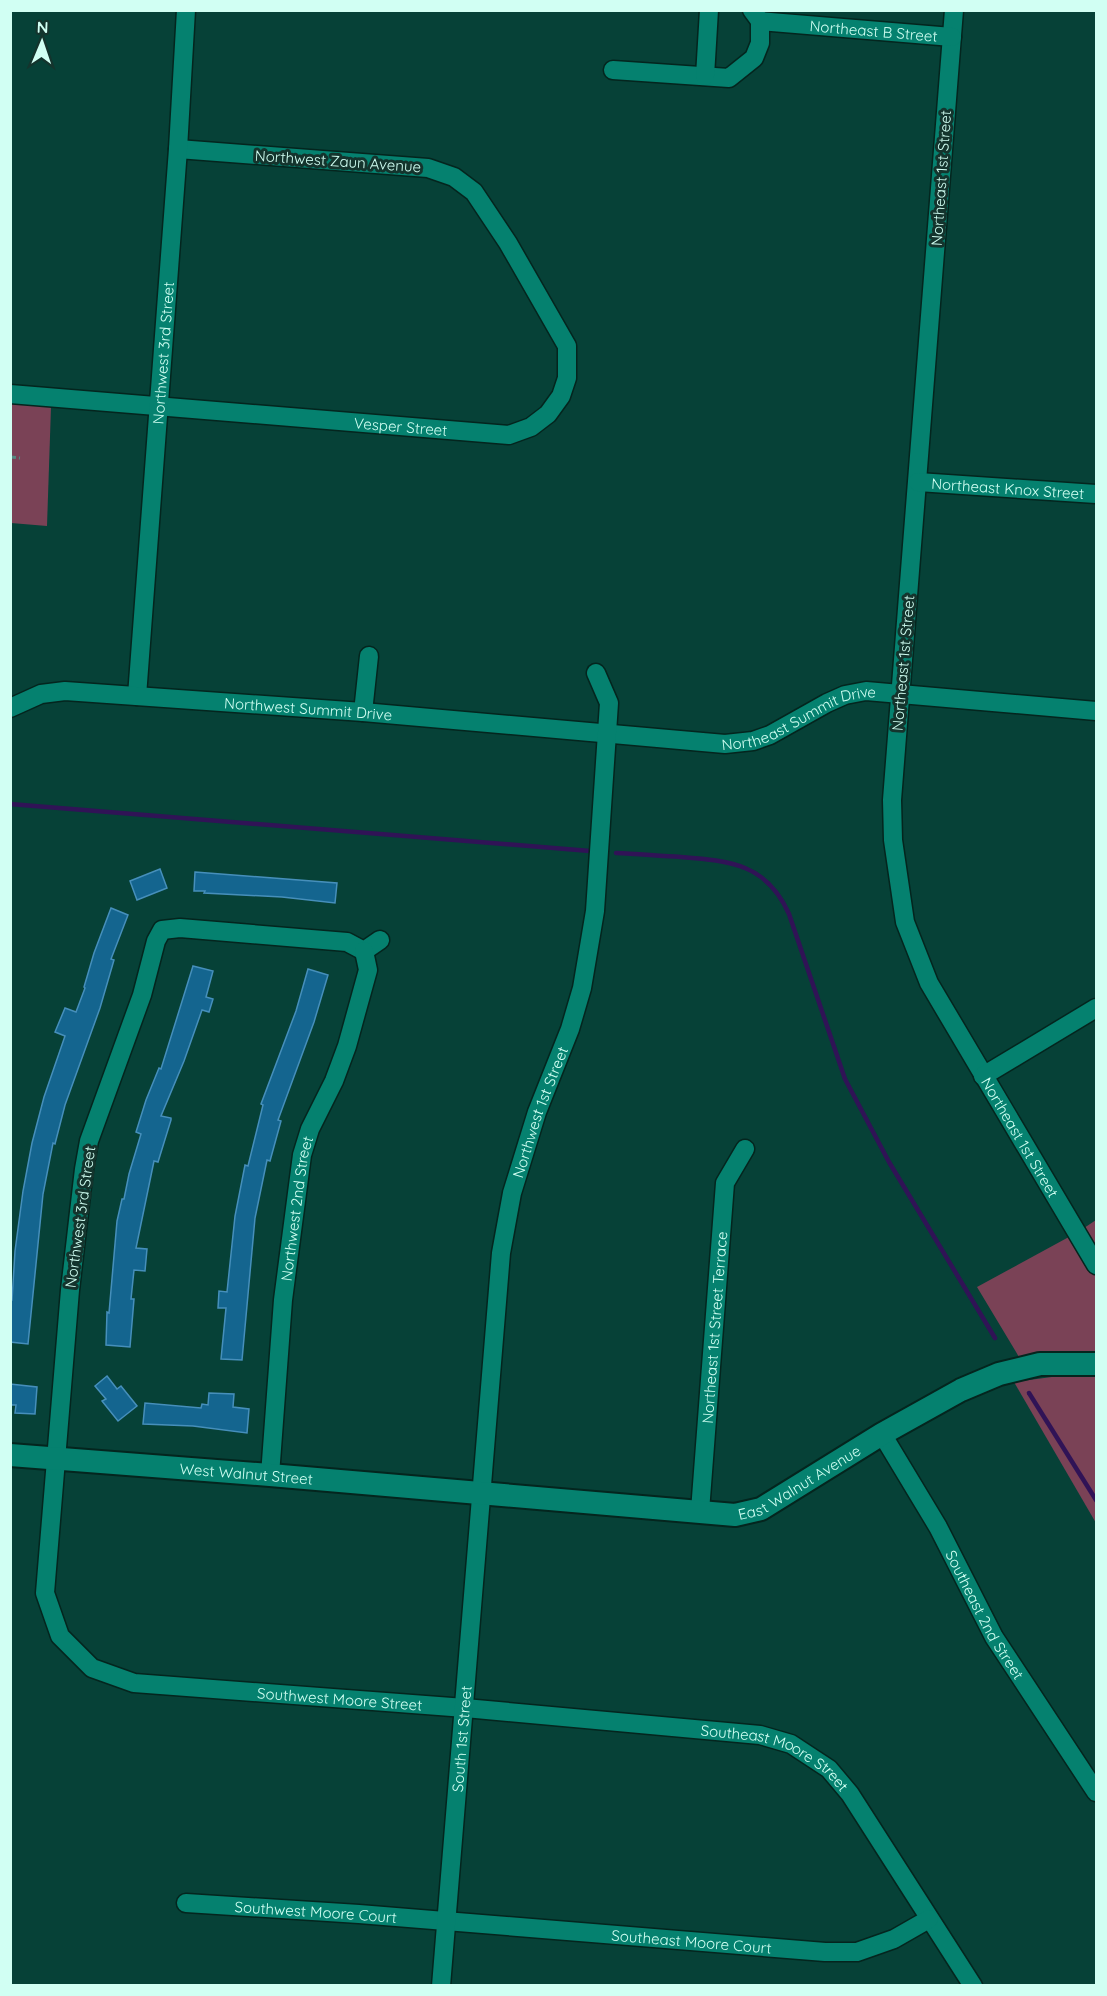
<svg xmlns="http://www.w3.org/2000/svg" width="1107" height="1996" font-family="Quicksand,sans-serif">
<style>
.green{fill:#7a4256}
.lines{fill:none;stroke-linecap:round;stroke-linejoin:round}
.stream{stroke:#301356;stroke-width:4.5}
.building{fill:#14658f;stroke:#468fbb;stroke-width:1.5}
.minor-casing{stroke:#04251e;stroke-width:21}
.tertiary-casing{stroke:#04251e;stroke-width:26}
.path{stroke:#548a80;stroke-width:3;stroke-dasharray:6 3;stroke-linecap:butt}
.minor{stroke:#05816f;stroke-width:18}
.tertiary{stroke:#05816f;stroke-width:22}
.labels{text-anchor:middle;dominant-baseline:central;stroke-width:6;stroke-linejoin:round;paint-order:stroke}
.street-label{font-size:15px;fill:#d1fff3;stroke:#14342d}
</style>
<rect width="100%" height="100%" fill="#064137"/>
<g class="green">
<path d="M11,403L51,407L47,526L11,523Z"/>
<path d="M1096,1220V1352L1039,1353L1019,1357L977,1287L1078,1232Z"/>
<path d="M1074,1374L1096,1375V1523L1014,1382Z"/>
</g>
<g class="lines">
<g class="stream">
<path d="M10,804L590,851"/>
<path d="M616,853C638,854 660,856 681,857C731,861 767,864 789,914L845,1079L889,1162L995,1338"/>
<path d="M1029,1393L1096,1500"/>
</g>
</g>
<g class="building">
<path d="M160,869L167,888L137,900L130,881Z"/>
<path d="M195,872L337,883L335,903L282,897L204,893L205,891H194Z"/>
<path d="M111,908L128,915L111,959L114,960L100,1008L65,1105L55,1144L53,1143L43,1194L28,1344L10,1342V1300H12L15,1251L23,1191L32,1143L44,1097L65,1036L55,1032L65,1008L76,1012L85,988L84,987L94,953Z"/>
<path d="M193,966L213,971L206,997L213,999L209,1012L202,1010L184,1061L161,1116L171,1118V1120L158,1162L154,1161L136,1248L147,1249L145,1271L134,1270L131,1299H134L130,1347L106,1345L107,1312L109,1313L117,1221L122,1199H124L129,1174L141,1134L136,1132L146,1100L159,1068L161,1069Z"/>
<path d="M308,969L328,975L314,1022L278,1120L281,1121L270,1161L267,1160L255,1218L242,1360L221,1359L226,1308H218L219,1291L227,1292L235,1216L245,1165L248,1166L263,1105L261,1104L296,1011Z"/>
<path d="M107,1376L117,1389L121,1386L137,1406L118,1421L102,1401L106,1399L95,1386Z"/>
<path d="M10,1384L37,1387L35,1414L15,1413L16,1405H10Z"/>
<path d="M209,1393L234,1394L233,1407L249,1409L247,1433L193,1426L143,1424L145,1403L201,1408L202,1404L208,1405Z"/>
</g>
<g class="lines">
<defs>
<g id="minor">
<path id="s1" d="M954,10L892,800L893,840L905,922L929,983L1096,1265"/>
<path id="s2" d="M760,21L952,37"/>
<path d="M613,70L729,78L754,58L760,43V21L752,10"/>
<path d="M705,76L709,10"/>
<path id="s3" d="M10,394L509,435L531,427L548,414L561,396L567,378V346L508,243L474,192L454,177L428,168L178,149"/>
<path id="s4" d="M918,482L1096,494"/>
<path id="s5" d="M137,696L178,149L186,10"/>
<path id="s6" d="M10,708L41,694L65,691L363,712L725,744L753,741L770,735L827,703L845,695L866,691L1096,711"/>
<path d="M363,712L369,656"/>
<path id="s7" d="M380,940L364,951L347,942L180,928L162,930L156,941L142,995L89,1141L84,1169L70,1290L45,1593L60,1636L92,1668L134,1683L465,1708L760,1735L791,1744L829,1769L850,1794L973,1986"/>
<path d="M983,1076L1096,1008"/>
<path id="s8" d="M882,1434L938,1527L994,1637L1096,1792"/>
<path id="s9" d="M270,1475L283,1300L302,1155L310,1129L334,1081L347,1046L368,970L364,951"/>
<path id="s10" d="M700,1511L725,1183L745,1149"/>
<path id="s11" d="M186,1903L359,1914L825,1952H857L894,1939L929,1919"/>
<path id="s12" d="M441,1986L501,1253L512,1193L537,1112L570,1029L582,988L595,911L609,703L596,673"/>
</g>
<g id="tertiary">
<path id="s13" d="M10,1455L270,1475L735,1515L761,1509L882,1434L961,1390L999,1374L1040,1364H1096"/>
</g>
</defs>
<use href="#minor" class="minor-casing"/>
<use href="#tertiary" class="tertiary-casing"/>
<path class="path" d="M10,457L20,458"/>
<use href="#minor" class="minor"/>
<use href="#tertiary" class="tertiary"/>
</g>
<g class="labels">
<g class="street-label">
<text stroke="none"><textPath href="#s2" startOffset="114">Northeast B Street</textPath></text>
<text transform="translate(338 161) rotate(4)">Northwest Zaun Avenue</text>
<text transform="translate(941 178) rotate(-86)">Northeast 1st Street</text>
<text stroke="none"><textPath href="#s5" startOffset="344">Northwest 3rd Street</textPath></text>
<text stroke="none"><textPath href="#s3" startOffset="392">Vesper Street</textPath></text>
<text stroke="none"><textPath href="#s4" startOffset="90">Northeast Knox Street</textPath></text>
<text transform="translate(903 663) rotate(-85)">Northeast 1st Street</text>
<text stroke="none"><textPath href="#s6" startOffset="302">Northwest Summit Drive</textPath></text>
<text stroke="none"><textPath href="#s6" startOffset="800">Northeast Summit Drive</textPath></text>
<text stroke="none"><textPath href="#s12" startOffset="882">Northwest 1st Street</textPath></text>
<text stroke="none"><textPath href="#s1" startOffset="1160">Northeast 1st Street</textPath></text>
<text stroke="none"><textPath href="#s9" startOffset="268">Northwest 2nd Street</textPath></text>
<text transform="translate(80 1217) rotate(-82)">Northwest 3rd Street</text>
<text stroke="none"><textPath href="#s10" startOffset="184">Northeast 1st Street Terrace</textPath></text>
<text stroke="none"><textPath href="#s13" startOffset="237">West Walnut Street</textPath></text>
<text stroke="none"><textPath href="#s13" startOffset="800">East Walnut Avenue</textPath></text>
<text stroke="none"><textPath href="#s8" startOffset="208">Southeast 2nd Street</textPath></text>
<text stroke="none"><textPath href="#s7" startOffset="1244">Southwest Moore Street</textPath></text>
<text stroke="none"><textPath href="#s12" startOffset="248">South 1st Street</textPath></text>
<text stroke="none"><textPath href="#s7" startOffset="1688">Southeast Moore Street</textPath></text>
<text stroke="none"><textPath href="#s11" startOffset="130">Southwest Moore Court</textPath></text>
<text stroke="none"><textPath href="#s11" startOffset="507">Southeast Moore Court</textPath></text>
</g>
</g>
<rect width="1107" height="1996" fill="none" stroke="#d1fff3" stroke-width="24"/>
<g transform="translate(42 42) rotate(2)" stroke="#14342d" stroke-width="4.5" paint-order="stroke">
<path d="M0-4.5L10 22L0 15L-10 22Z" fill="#d1fff3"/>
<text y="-9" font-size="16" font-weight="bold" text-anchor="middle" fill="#d1fff3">N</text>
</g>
</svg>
